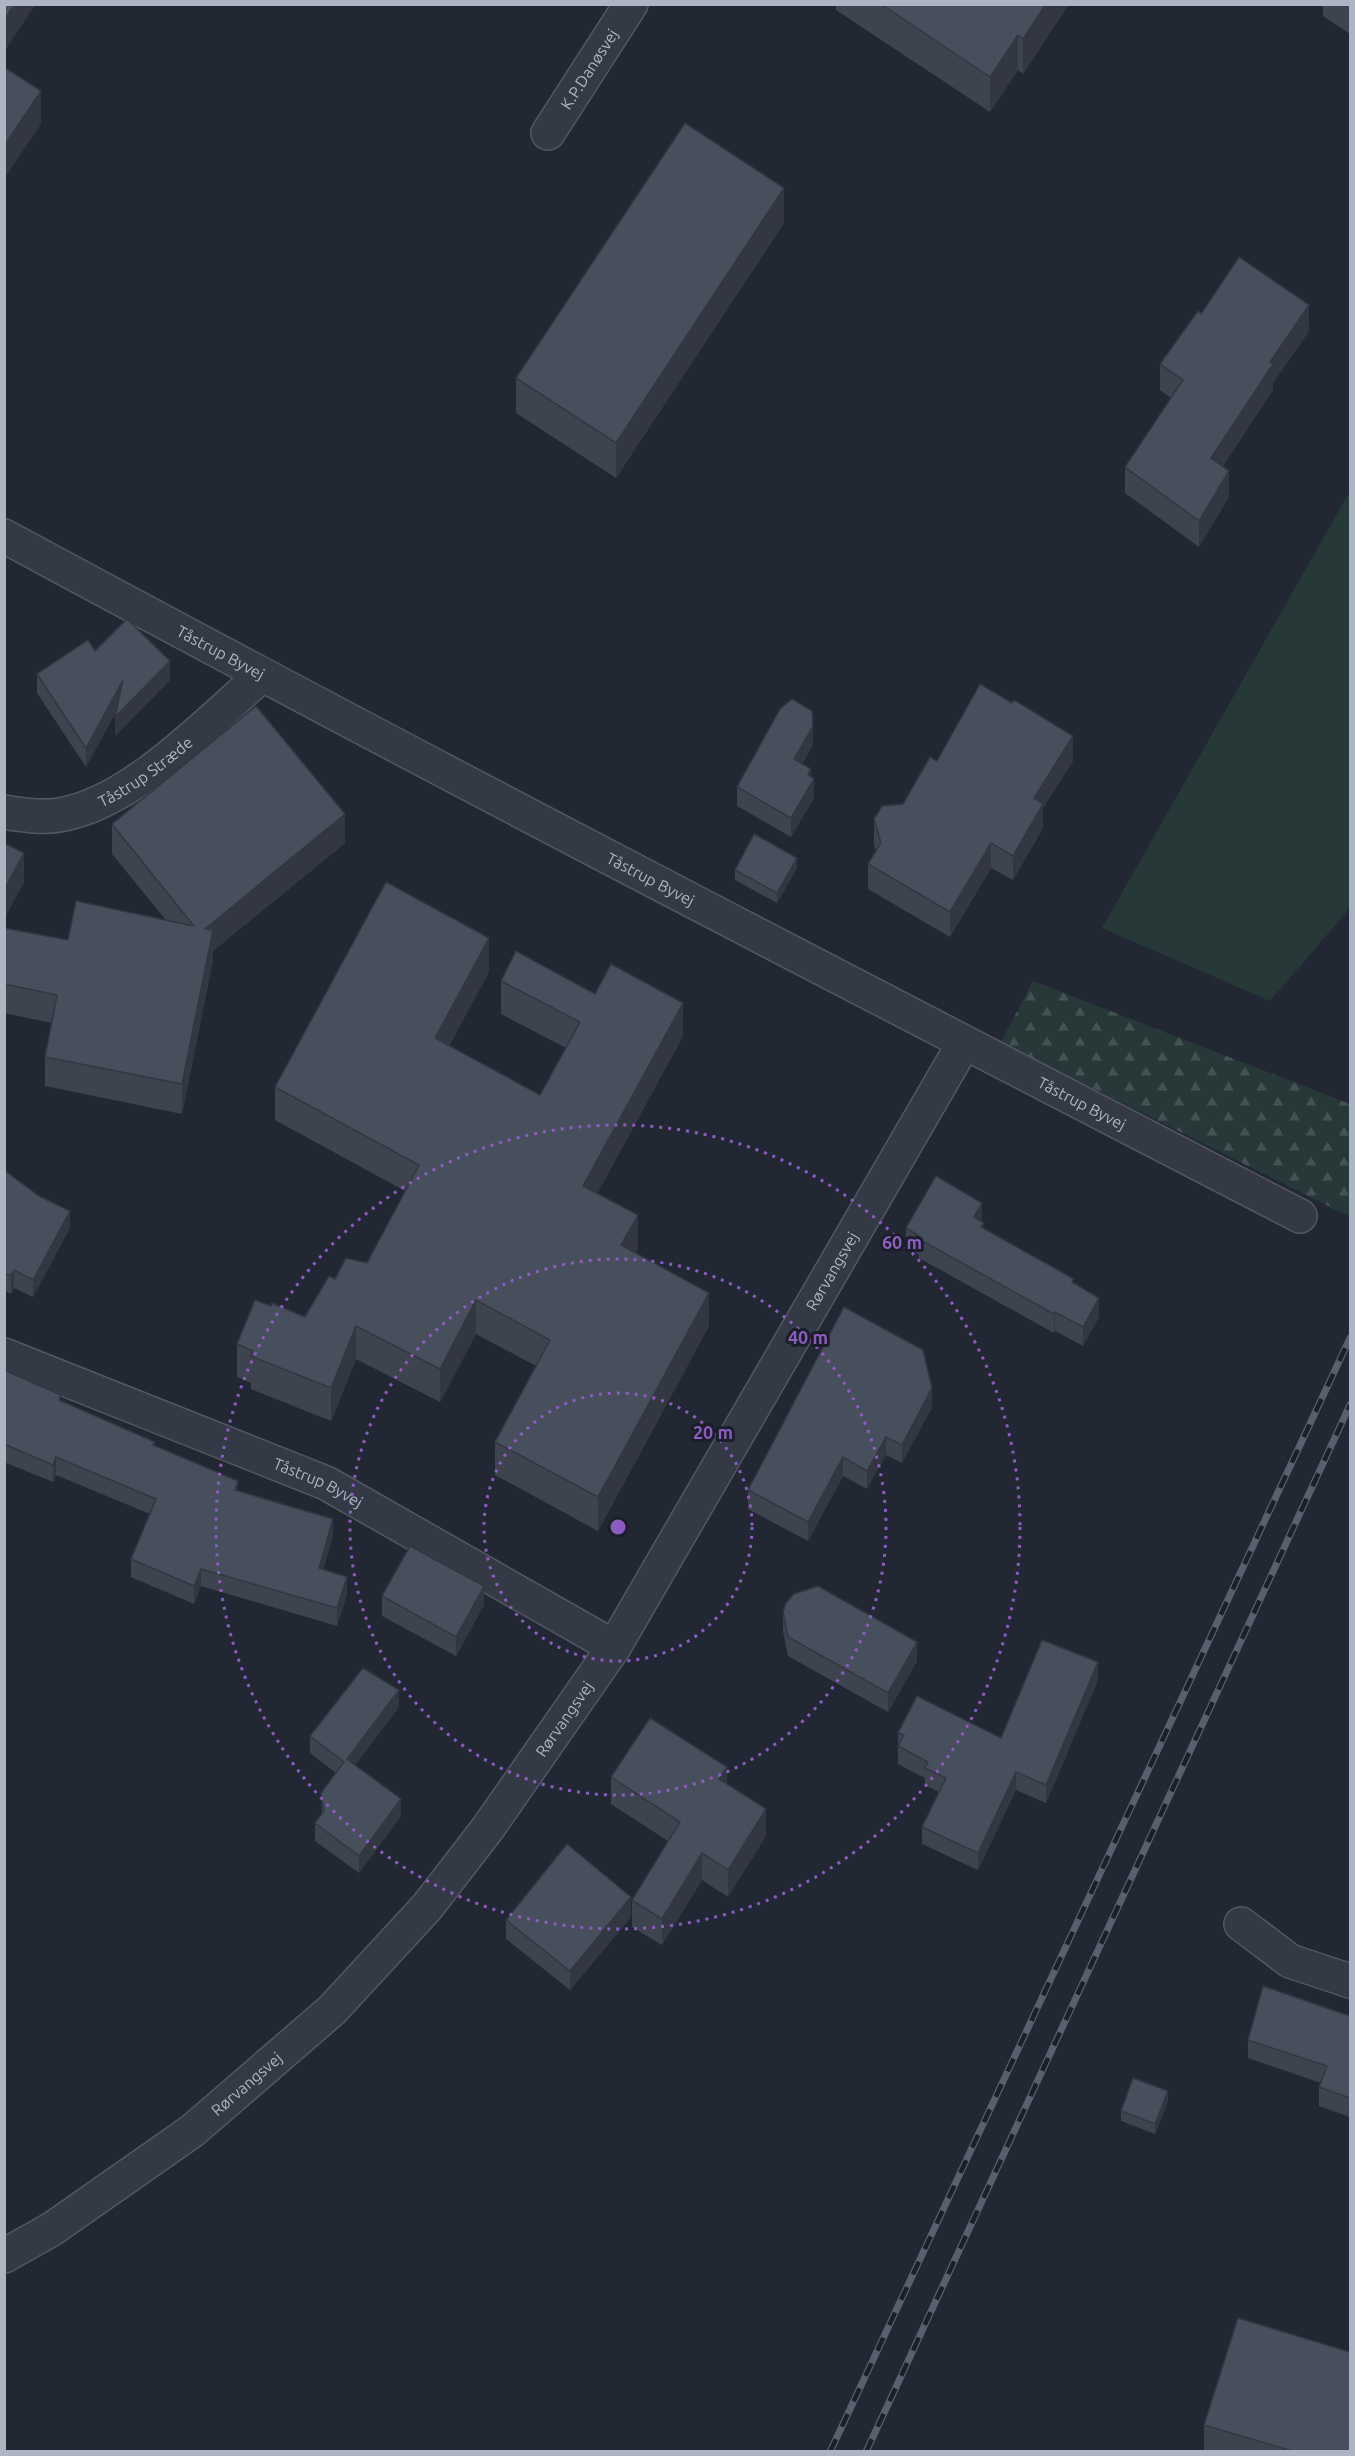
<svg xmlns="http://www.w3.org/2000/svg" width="1355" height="2456" font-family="Ubuntu,sans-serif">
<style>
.grass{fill:#273839}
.forest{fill:url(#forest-firs)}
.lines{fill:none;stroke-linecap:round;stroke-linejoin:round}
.minor-casing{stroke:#525763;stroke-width:36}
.minor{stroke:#343a45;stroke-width:33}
.rail-casing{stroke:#58606d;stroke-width:7}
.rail{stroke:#1a1f29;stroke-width:4.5;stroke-dasharray:14;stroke-linecap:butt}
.wall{fill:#3d4450}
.shaded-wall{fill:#323741}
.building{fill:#474f5d;stroke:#323741;stroke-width:1.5}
.ring{fill:none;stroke:#8d5cc0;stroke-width:3;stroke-dasharray:3 6}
.labels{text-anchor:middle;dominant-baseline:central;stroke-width:6;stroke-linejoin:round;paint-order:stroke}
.street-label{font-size:16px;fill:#aeb4c2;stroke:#1a1f29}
.centre{fill:#8d5cc0;stroke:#1a1f29;stroke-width:3}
.ring-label{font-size:18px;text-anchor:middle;font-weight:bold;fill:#8d5cc0;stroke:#1a1f29;stroke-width:6;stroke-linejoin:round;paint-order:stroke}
</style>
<defs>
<pattern id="forest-firs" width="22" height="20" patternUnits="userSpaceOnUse" patternTransform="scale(1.5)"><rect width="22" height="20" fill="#273839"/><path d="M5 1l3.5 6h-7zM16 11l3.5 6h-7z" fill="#445254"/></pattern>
</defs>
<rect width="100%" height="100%" fill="#212834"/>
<path class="grass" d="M1350,491V908L1270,1001L1102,928Z"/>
<path class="forest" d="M1033,981L1350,1104V1217L1001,1042Z"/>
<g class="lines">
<defs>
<g id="minor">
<path id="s1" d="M548,133L631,4"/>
<path id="s2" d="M4,536C433,768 867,992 1300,1216"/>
<path id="s3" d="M4,812C22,815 42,818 59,815C131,804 208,722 262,675"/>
<path id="s4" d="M4,1355L326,1483L614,1647"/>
<path d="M1241,1924L1290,1961L1350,1981"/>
<path id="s5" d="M4,2256L52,2229L192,2131L332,2010L427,1907L488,1828L614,1647L964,1043"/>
</g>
</defs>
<use href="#minor" class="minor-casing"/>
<use href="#minor" class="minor"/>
<defs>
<g id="rail">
<path d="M830,2452L1350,1338"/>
<path d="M866,2452L1350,1405"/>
</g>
</defs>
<use href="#rail" class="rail-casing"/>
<use href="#rail" class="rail"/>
</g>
<g class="wall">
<path d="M836,4H1069L1023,74L1018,70L990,112L836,10Z"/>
<path d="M1323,4H1350V34L1323,16Z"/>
<path d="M784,223L616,478L516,413V378Z"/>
<path d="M1201,314L1309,331L1273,383V390L1223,466L1229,497L1199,547L1125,493V467L1171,398L1160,390V364Z"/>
<path d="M37,674L170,680L115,736L117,710L86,767L37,693Z"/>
<path d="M813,745L802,764L811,777L814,798L791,837L737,806V787Z"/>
<path d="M937,761H1073L1043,808V828L1013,880L991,868L950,937L868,889V864L876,851L874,844V819L903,804Z"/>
<path d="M112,824L345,843L213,951V960L182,1114L45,1086V1057L52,1023L4,1013V928L68,940L166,920L112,854Z"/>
<path d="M797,868L777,903L735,880V870Z"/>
<path d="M489,972L449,1046L540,1095L566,1048L501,1014V981L595,994L683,1036L597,1194L638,1249L635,1253L709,1326L598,1531L495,1475V1442L536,1366L476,1334L440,1402L356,1359L331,1421L251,1389V1383L237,1377V1344L271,1306L305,1317L335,1279L367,1263L405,1191L275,1120V1087Z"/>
<path d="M4,1170L70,1228L33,1297L14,1288L11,1294L4,1290Z"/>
<path d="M982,1222L984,1229L1074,1284L1099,1317L1083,1346L1055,1331L1054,1333L919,1258V1255L906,1247V1228Z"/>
<path d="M4,1370L61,1401L155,1446L238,1491L333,1536L323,1569L347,1594L337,1626L201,1586L194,1604L131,1577V1559L150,1514L56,1475L53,1482L4,1462Z"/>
<path d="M932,1407L902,1463L886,1455L867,1489L843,1476L808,1541L748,1509V1490Z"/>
<path d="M382,1596L484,1605L456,1656L382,1616Z"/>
<path d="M783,1612L917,1661L888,1712L788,1656L783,1631Z"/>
<path d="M1098,1680L1046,1803L1016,1790L978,1870L922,1844V1827L939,1792L925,1785V1778L898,1764V1733L1001,1738Z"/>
<path d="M399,1707L355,1765L401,1816L359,1873L315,1841V1823L322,1814L321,1793L336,1773L310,1753V1736Z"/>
<path d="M611,1777L727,1784L766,1836L728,1897L702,1880L662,1945L632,1927V1900L668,1841L611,1804Z"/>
<path d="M631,1917L570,1990L506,1939V1920Z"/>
<path d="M1350,2016V2117L1319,2106V2087L1321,2083L1248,2058V2040Z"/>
<path d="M1168,2101L1155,2134L1121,2121V2111Z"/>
<path d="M1204,2425L1350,2451H1204Z"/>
</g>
<g class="shaded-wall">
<path d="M15,4H36L4,52V20Z"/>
<path d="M1046,4H1069L1023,74V39Z"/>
<path d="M1018,35V70L990,112V77Z"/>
<path d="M41,91V124L4,179V146Z"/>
<path d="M784,188V223L616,478V443Z"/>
<path d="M1309,305V331L1273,383V390L1211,483V458L1270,362Z"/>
<path d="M1229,471V497L1199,547V521Z"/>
<path d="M170,661V680L115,736V717Z"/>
<path d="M123,680V699L86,767V748Z"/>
<path d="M813,726V745L794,779V759Z"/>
<path d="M1073,736V761L1043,808V828L1013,880V856L1034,798Z"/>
<path d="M811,769V784L814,779V798L791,837V818Z"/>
<path d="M345,814V843L213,951V960L182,1114V1084L205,929Z"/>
<path d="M991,843V868L950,937V912Z"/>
<path d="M24,853V883L4,919V890Z"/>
<path d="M797,858V868L777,903V893Z"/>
<path d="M489,938V972L435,1072V1038Z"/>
<path d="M683,1003V1036L583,1220V1186Z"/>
<path d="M982,1203V1222L974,1217Z"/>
<path d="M70,1211V1228L33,1297V1280Z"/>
<path d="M638,1215V1249L621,1278V1245Z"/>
<path d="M14,1270V1288L11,1294V1276Z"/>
<path d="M709,1293V1326L598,1531V1497Z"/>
<path d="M1099,1298V1317L1083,1346V1327Z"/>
<path d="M476,1300V1334L440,1402V1369Z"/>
<path d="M1055,1312V1331L1054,1333V1314Z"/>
<path d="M356,1326V1359L331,1421V1388Z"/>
<path d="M932,1388V1407L902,1463V1445Z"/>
<path d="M886,1437V1455L867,1489V1471Z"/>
<path d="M56,1457V1475L53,1482V1465Z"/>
<path d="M843,1457V1476L808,1541V1522Z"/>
<path d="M238,1481V1499L235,1490Z"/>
<path d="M333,1519V1536L319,1585V1568Z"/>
<path d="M201,1569V1586L194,1604V1586Z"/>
<path d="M347,1577V1594L337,1626V1608Z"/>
<path d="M484,1586V1605L456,1656V1637Z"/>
<path d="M917,1642V1661L888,1712V1693Z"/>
<path d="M1098,1662V1680L1046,1803V1785Z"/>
<path d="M399,1690V1707L347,1776V1759Z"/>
<path d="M727,1767V1794L719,1779Z"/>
<path d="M1016,1772V1790L978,1870V1853Z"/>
<path d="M401,1799V1816L359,1873V1856Z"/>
<path d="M766,1809V1836L728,1897V1870Z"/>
<path d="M702,1853V1880L662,1945V1919Z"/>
<path d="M631,1897V1917L570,1990V1971Z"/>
<path d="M1168,2091V2101L1155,2134V2124Z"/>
</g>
<g class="building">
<path d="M4,4H15L4,20Z"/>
<path d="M881,4H1046L1023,39L1018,35L990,77Z"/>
<path d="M4,67L41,91L4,146Z"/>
<path d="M685,123L784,188L616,443L516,378Z"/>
<path d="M1239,257L1309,305L1270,362L1273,364L1211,458L1229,471L1199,521L1125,467L1183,380L1160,364L1198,311L1201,314Z"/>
<path d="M127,619L170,661L115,717L123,680L86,748L37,674L88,640L95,651Z"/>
<path d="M980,684L1012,703L1014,700L1073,736L1034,798L1043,804L1013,856L991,843L950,912L868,864L881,843L874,819L882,806L903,804L930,757L937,761Z"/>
<path d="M792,699L812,711L813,726L794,759L811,769L808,775L814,779L791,818L737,787L780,709Z"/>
<path d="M256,706L345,814L205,929L213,930L182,1084L45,1057L57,995L4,984V928L68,940L76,901L194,926L112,824Z"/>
<path d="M754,834L797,858L777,893L735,870Z"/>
<path d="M4,843L24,853L4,890Z"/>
<path d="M386,882L489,938L435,1038L540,1095L580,1022L501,981L516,951L595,994L611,964L683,1003L583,1186L638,1215L621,1245L709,1293L598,1497L495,1442L550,1340L476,1300L440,1369L356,1326L331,1388L251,1356L253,1351L237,1344L255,1300L271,1306L272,1303L305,1317L329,1276L335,1279L346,1258L367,1263L419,1165L275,1087Z"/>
<path d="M4,1170L39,1196L70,1211L33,1280L14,1270L11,1276L4,1273Z"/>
<path d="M936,1176L982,1203L974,1217L984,1223L981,1227L1074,1279L1072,1282L1099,1298L1083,1327L1055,1312L1054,1314L919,1239V1236L906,1228Z"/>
<path d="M844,1307L923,1350L932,1388L902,1445L886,1437L867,1471L843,1457L808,1522L748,1490Z"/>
<path d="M4,1370L61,1395L59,1400L155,1442L153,1445L238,1481L235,1490L333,1519L319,1568L347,1577L337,1608L201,1569L194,1586L131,1559L156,1499L56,1457L53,1465L4,1444Z"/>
<path d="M410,1546L484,1586L456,1637L382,1596Z"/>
<path d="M818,1586L917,1642L888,1693L788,1637L783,1612L786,1603L794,1594Z"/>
<path d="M1042,1640L1098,1662L1046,1785L1016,1772L978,1853L922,1827L946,1778L925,1768L928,1762L898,1746L904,1735L898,1733L917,1696L1001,1738Z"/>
<path d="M363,1668L399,1690L347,1759L401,1799L359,1856L315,1823L324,1811L321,1793L344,1762L310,1736Z"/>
<path d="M650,1718L727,1767L719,1779L766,1809L728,1870L702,1853L662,1919L632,1900L680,1822L611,1777Z"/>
<path d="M567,1844L631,1897L570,1971L506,1920Z"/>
<path d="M1263,1986L1350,2016V2098L1319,2087L1327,2066L1248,2040Z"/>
<path d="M1133,2078L1168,2091L1155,2124L1121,2111Z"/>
<path d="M1238,2318L1350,2352V2451H1292L1204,2425Z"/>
</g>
<g class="ring">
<circle cx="618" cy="1527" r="134"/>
<circle cx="618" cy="1527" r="268"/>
<circle cx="618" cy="1527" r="402"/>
</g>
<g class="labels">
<g class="street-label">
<text stroke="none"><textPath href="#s1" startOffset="76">K.P.Danøsvej</textPath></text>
<text stroke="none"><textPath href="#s2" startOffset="246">Tåstrup Byvej</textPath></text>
<text stroke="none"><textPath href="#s3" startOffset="153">Tåstrup Stræde</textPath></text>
<text stroke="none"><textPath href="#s2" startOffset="732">Tåstrup Byvej</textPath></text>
<text stroke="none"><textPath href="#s2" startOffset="1218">Tåstrup Byvej</textPath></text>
<text stroke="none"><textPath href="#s5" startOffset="1306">Rørvangsvej</textPath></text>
<text stroke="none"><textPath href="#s4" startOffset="339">Tåstrup Byvej</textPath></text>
<text stroke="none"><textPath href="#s5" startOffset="784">Rørvangsvej</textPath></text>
<text stroke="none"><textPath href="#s5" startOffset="298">Rørvangsvej</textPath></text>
</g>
</g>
<circle cx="618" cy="1527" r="9" class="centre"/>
<g class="ring-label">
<text x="902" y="1249">60 m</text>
<text x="808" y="1344">40 m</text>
<text x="713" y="1439">20 m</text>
</g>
<rect width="1355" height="2456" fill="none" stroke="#aeb4c2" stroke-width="12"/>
</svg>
